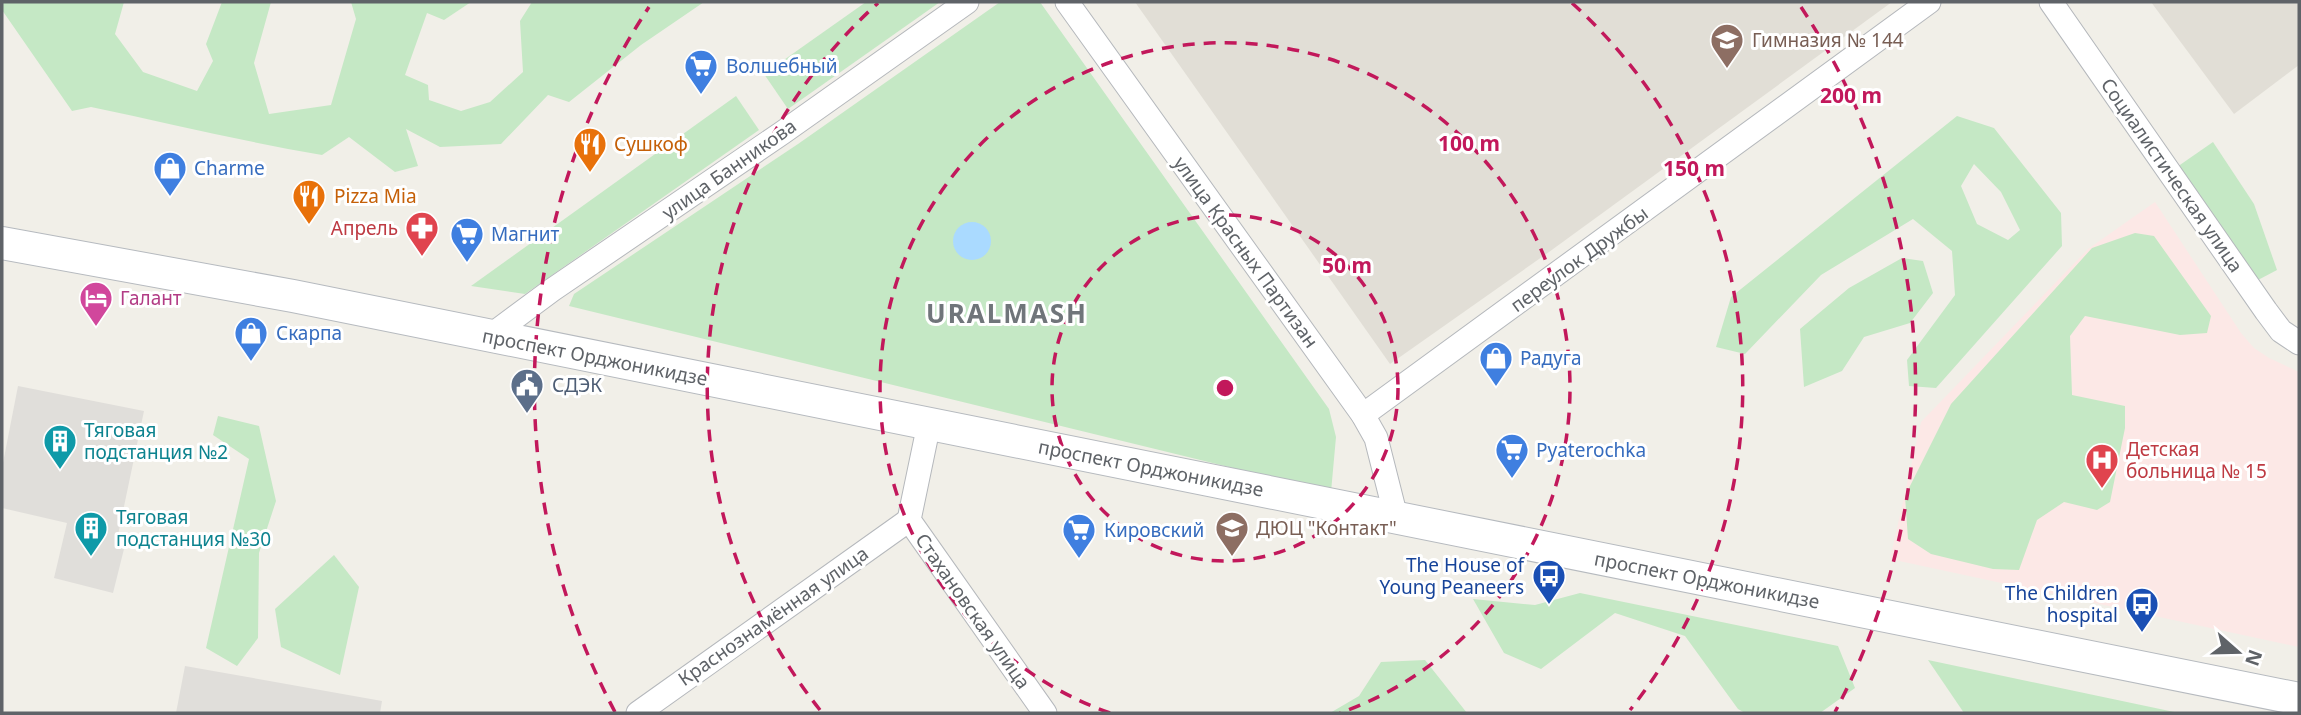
<svg xmlns="http://www.w3.org/2000/svg" width="2301" height="715" font-family="'Noto Sans',sans-serif">
<style>
.industrial{fill:#e0deda}
.education{fill:#e1ded6}
.medical{fill:#fce8e6}
.green{fill:#c5e8c5;fill-rule:evenodd}
.water{fill:#aadaff}
.lines{fill:none;stroke-linecap:round;stroke-linejoin:round}
.street-casing{stroke:#b5b8bc;stroke-width:25}
.secondary-casing{stroke:#b6babf;stroke-width:34}
.street{stroke:#fff;stroke-width:23}
.secondary{stroke:#fff;stroke-width:32}
.ring{fill:none;stroke:#c2185b;stroke-width:3.5;stroke-dasharray:12 9}
.labels{text-anchor:middle;dominant-baseline:central;stroke-width:6;stroke-linejoin:round;paint-order:stroke}
.education-label{font-size:19px;fill:#785e54;stroke:#fff;text-anchor:start}
.shop-label{font-size:19px;fill:#366cbe;stroke:#fff;text-anchor:start}
.food-label{font-size:19px;fill:#c56008;stroke:#fff;text-anchor:start}
.street-label{font-size:19px;fill:#5f6368;stroke:#fff}
.health-label{font-size:19px;fill:#be3a42;stroke:#fff;text-anchor:end}
.hotel-label{font-size:19px;fill:#b23c85;stroke:#fff;text-anchor:start}
.service-label{font-size:19px;fill:#4e5e75;stroke:#fff;text-anchor:start}
.culture-label{font-size:19px;fill:#0d838f;stroke:#fff;text-anchor:start}
.transit-label{font-size:19px;fill:#164399;stroke:#fff;text-anchor:end}
.district-label{font-size:26px;font-weight:bold;letter-spacing:2px;fill:#70757a;stroke:#fff}
.centre{fill:#c2185b;stroke:#fff;stroke-width:3.5}
.ring-label{font-size:21px;text-anchor:middle;font-weight:bold;fill:#c2185b;stroke:#fff;stroke-width:6;stroke-linejoin:round;paint-order:stroke}
</style>
<rect width="100%" height="100%" fill="#f1efe8"/>
<g class="industrial">
<path d="M18,386L144,411L118,535L127,537L113,593L54,578L67,523L2,508V468Z"/>
<path d="M185,666L382,701L380,713H176Z"/>
</g>
<g class="education">
<path d="M1135,2H1892L1549,252L1390,364Z"/>
<path d="M2151,2H2299V65L2234,114Z"/>
</g>
<path class="medical" d="M2155,202L2241,333L2254,348L2269,358L2299,372V647L1890,559L1921,422L2088,249Z"/>
<g class="green">
<path d="M2,2H124L115,34L143,72L197,91L213,61L206,44L222,2H271L254,63L269,114L331,105L356,19L351,2H471L444,20L427,13L405,75L428,85L429,100L461,111L490,102L523,72L520,21L532,2H704L641,45L569,102L548,95L501,144L440,147L406,129L418,166L395,172L349,137L322,155C245,142 168,123 91,107L72,111L2,10Z"/>
<path d="M866,2H940L788,109L764,74Z"/>
<path d="M1000,2H1040L1329,409L1336,437L1331,492L569,306L574,294L798,144Z"/>
<path d="M736,96L759,130L525,294L471,286Z"/>
<path d="M1957,116L1994,128L2061,213L2062,246L1936,388L1909,386L1907,360L1955,295L1952,251L1913,219L1821,275L1745,354L1716,347L1731,297ZM1974,164L2001,192L2020,230L2008,240L1977,224L1961,186Z"/>
<path d="M2213,142L2254,204L2277,270L2258,280L2177,167Z"/>
<path d="M2135,233L2154,236L2211,316L2207,333L2180,335L2085,316L2070,336L2072,395L2125,406V428L2110,502L2097,510L2064,502L2037,520L2019,570L1993,569L1931,554L1908,539L1905,496L1951,404L2092,248Z"/>
<path d="M1902,258L1923,261L1933,293L1910,323L1864,337L1842,371L1804,387L1800,329L1849,288Z"/>
<path d="M218,416L259,426L276,501L259,553L258,638L237,666L206,648L249,459L213,435Z"/>
<path d="M334,555L359,587L340,675L281,647L275,609Z"/>
<path d="M1580,593L1838,646L1855,688L1820,713H1745L1738,709L1685,636L1615,613L1541,669L1504,653L1473,599L1535,605Z"/>
<path d="M1425,660L1467,713H1330L1359,696L1381,662Z"/>
<path d="M1928,660L2179,713H1964Z"/>
</g>
<circle class="water" cx="972" cy="241" r="19"/>
<g class="lines">
<defs>
<g id="street">
<path d="M1067,2L1363,415L1376,438L1396,517"/>
<path d="M2051,2L2266,311L2281,331L2299,343"/>
<path d="M490,336L552,290L782,133L967,2"/>
<path d="M1363,415L1929,2"/>
<path d="M929,424L909,520L1045,713"/>
<path d="M638,713L909,520"/>
</g>
<path id="secondary" d="M2,243L293,296L2299,699"/>
</defs>
<use href="#street" class="street-casing"/>
<use href="#secondary" class="secondary-casing"/>
<use href="#street" class="street"/>
<use href="#secondary" class="secondary"/>
</g>
<g class="ring">
<circle cx="1225" cy="388" r="173"/>
<path d="M1110 713A345 345 0 1 1 1340 713"/>
<path d="M820 710A518 518 0 0 1 878 3M1572 3A518 518 0 0 1 1630 710"/>
<path d="M615 712A691 691 0 0 1 649 7M1801 7A691 691 0 0 1 1835 712"/>
</g>
<defs>
<symbol id="school-pin" viewBox="-11 -11 22 30"><path d="M0 17L-7.5 6A9.5 9.5 0 1 1 7.5 6Z" fill="#8d6e63" stroke="#fff"/><path d="M0-5L7-2L0 1L-7-2ZM-4 1L0 2.5L4 1V4Q0 6-4 4Z" fill="#fff"/></symbol>
<symbol id="supermarket-pin" viewBox="-11 -11 22 30"><path d="M0 17L-7.5 6A9.5 9.5 0 1 1 7.5 6Z" fill="#3f7fe0" stroke="#fff"/><path d="M-6-5.5h2.5l.6 2H6L4.5 2H-2.5L-4.4-4H-6ZM-1.5 3.2a1.3 1.3 0 1 0 .1 0ZM3 3.2a1.3 1.3 0 1 0 .1 0Z" fill="#fff"/></symbol>
<symbol id="restaurant-pin" viewBox="-11 -11 22 30"><path d="M0 17L-7.5 6A9.5 9.5 0 1 1 7.5 6Z" fill="#e8710a" stroke="#fff"/><path d="M-5-6h1v4h1v-4h1v4h1v-4h1v5L-1.5 .5V6h-2V.5L-5-1ZM5-6V6H3V1.5H1.5Q1.5-4 5-6Z" fill="#fff"/></symbol>
<symbol id="shop-pin" viewBox="-11 -11 22 30"><path d="M0 17L-7.5 6A9.5 9.5 0 1 1 7.5 6Z" fill="#3f7fe0" stroke="#fff"/><path d="M-5-2.5h2.3a2.7 3.5 0 0 1 5.4 0H5L5.5 6h-11ZM-1.5-2.5h3a1.5 2.3 0 0 0-3 0Z" fill="#fff"/></symbol>
<symbol id="pharmacy-pin" viewBox="-11 -11 22 30"><path d="M0 17L-7.5 6A9.5 9.5 0 1 1 7.5 6Z" fill="#e0444e" stroke="#fff"/><path d="M-2-6h4v4h4v4h-4v4h-4v-4h-4v-4h4Z" fill="#fff"/></symbol>
<symbol id="hotel-pin" viewBox="-11 -11 22 30"><path d="M0 17L-7.5 6A9.5 9.5 0 1 1 7.5 6Z" fill="#d1479c" stroke="#fff"/><path d="M-6-4.5h1.5V1H6V5H4.5V3h-9V5H-6ZM-4 0a1.8 1.8 0 1 1 3.6 0ZM.5 0V-2.5h3Q6-2.5 6 0Z" fill="#fff"/></symbol>
<symbol id="civic-pin" viewBox="-11 -11 22 30"><path d="M0 17L-7.5 6A9.5 9.5 0 1 1 7.5 6Z" fill="#5c6f8a" stroke="#fff"/><path d="M-.6-6.5H3V-4.5H.6V-3L4-1V1h2V6H-6V1h2V-1L-.6-3ZM-1.2 2.5V6h2.4V2.5Z" fill="#fff"/></symbol>
<symbol id="building-pin" viewBox="-11 -11 22 30"><path d="M0 17L-7.5 6A9.5 9.5 0 1 1 7.5 6Z" fill="#0f9aa8" stroke="#fff"/><path d="M-4-6H4V6H1V3H-1V6H-4ZM-2.5-4.3h1.7v1.8h-1.7ZM.8-4.3h1.7v1.8H.8ZM-2.5-1h1.7V.8h-1.7ZM.8-1h1.7V.8H.8Z" fill="#fff"/></symbol>
<symbol id="hospital-pin" viewBox="-11 -11 22 30"><path d="M0 17L-7.5 6A9.5 9.5 0 1 1 7.5 6Z" fill="#e0444e" stroke="#fff"/><path d="M-5-5h3v3.5h4V-5h3V5h-3V1.5h-4V5h-3Z" fill="#fff"/></symbol>
<symbol id="bus-pin" viewBox="-11 -11 22 30"><path d="M0 17L-7.5 6A9.5 9.5 0 1 1 7.5 6Z" fill="#1a4fb4" stroke="#fff"/><path d="M-5-6H5V4H4V6H2V4H-2V6H-4V4H-5ZM-3.5-4V0h7V-4ZM-3.5 1.2v1.5H-2V1.2ZM2 1.2v1.5H3.5V1.2Z" fill="#fff"/></symbol>
</defs>
<g fill-rule="evenodd">
<use href="#school-pin" x="1708" y="21" width="38" height="52"/>
<use href="#supermarket-pin" x="682" y="47" width="38" height="52"/>
<use href="#restaurant-pin" x="571" y="125" width="38" height="52"/>
<use href="#shop-pin" x="151" y="149" width="38" height="52"/>
<use href="#restaurant-pin" x="290" y="177" width="38" height="52"/>
<use href="#pharmacy-pin" x="403" y="209" width="38" height="52"/>
<use href="#supermarket-pin" x="448" y="215" width="38" height="52"/>
<use href="#hotel-pin" x="77" y="279" width="38" height="52"/>
<use href="#shop-pin" x="232" y="314" width="38" height="52"/>
<use href="#shop-pin" x="1477" y="339" width="38" height="52"/>
<use href="#civic-pin" x="508" y="366" width="38" height="52"/>
<use href="#building-pin" x="41" y="422" width="38" height="52"/>
<use href="#supermarket-pin" x="1493" y="431" width="38" height="52"/>
<use href="#hospital-pin" x="2083" y="441" width="38" height="52"/>
<use href="#building-pin" x="72" y="509" width="38" height="52"/>
<use href="#school-pin" x="1213" y="509" width="38" height="52"/>
<use href="#supermarket-pin" x="1060" y="511" width="38" height="52"/>
<use href="#bus-pin" x="1530" y="557" width="38" height="52"/>
<use href="#bus-pin" x="2123" y="585" width="38" height="52"/>
</g>
<g class="labels">
<g class="education-label">
<text x="1752" y="40">Гимназия № 144</text>
<text x="1256" y="528">ДЮЦ "Контакт"</text>
</g>
<g class="shop-label">
<text x="726" y="66">Волшебный</text>
<text x="194" y="168">Charme</text>
<text x="491" y="234">Магнит</text>
<text x="276" y="333">Скарпа</text>
<text x="1520" y="358">Радуга</text>
<text x="1536" y="450">Pyaterochka</text>
<text x="1104" y="530">Кировский</text>
</g>
<g class="food-label">
<text x="614" y="144">Сушкоф</text>
<text x="334" y="196">Pizza Mia</text>
</g>
<g class="street-label">
<text transform="translate(729 169) rotate(-35)">улица Банникова</text>
<text transform="translate(2172 175) rotate(55)">Социалистическая улица</text>
<text transform="translate(1246 252) rotate(54)">улица Красных Партизан</text>
<text transform="translate(1579 259) rotate(-36)">переулок Дружбы</text>
<text transform="translate(595 357) rotate(11)">проспект Орджоникидзе</text>
<text transform="translate(1151 468) rotate(11)">проспект Орджоникидзе</text>
<text transform="translate(1707 580) rotate(11)">проспект Орджоникидзе</text>
<text transform="translate(973 611) rotate(55)">Стахановская улица</text>
<text transform="translate(773 616) rotate(-35)">Краснознамённая улица</text>
</g>
<g class="health-label">
<text x="398" y="228">Апрель</text>
<text x="2126" y="449" text-anchor="start">Детская<tspan x="2126" dy="22">больница № 15</tspan></text>
</g>
<g class="hotel-label">
<text x="120" y="298">Галант</text>
</g>
<g class="service-label">
<text x="552" y="385">СДЭК</text>
</g>
<g class="culture-label">
<text x="84" y="430">Тяговая<tspan x="84" dy="22">подстанция №2</tspan></text>
<text x="116" y="517">Тяговая<tspan x="116" dy="22">подстанция №30</tspan></text>
</g>
<g class="transit-label">
<text x="1524" y="565">The House of<tspan x="1524" dy="22">Young Peaneers</tspan></text>
<text x="2118" y="593">The Children<tspan x="2118" dy="22">hospital</tspan></text>
</g>
<g class="district-label">
<text x="1007" y="313">URALMASH</text>
</g>
</g>
<circle cx="1225" cy="388" r="10" class="centre"/>
<g class="ring-label">
<text x="1851" y="103">200 m</text>
<text x="1469" y="151">100 m</text>
<text x="1694" y="176">150 m</text>
<text x="1347" y="273">50 m</text>
</g>
<rect width="2301" height="715" fill="none" stroke="#5f6368" stroke-width="7"/>
<g transform="translate(2238 652) rotate(110)" stroke="#ffffff" stroke-width="5" paint-order="stroke">
<path d="M0-5L12 26L0 18L-12 26Z" fill="#5f6368"/>
<text y="-10" font-size="19" font-weight="bold" text-anchor="middle" fill="#5f6368">N</text>
</g>
</svg>
